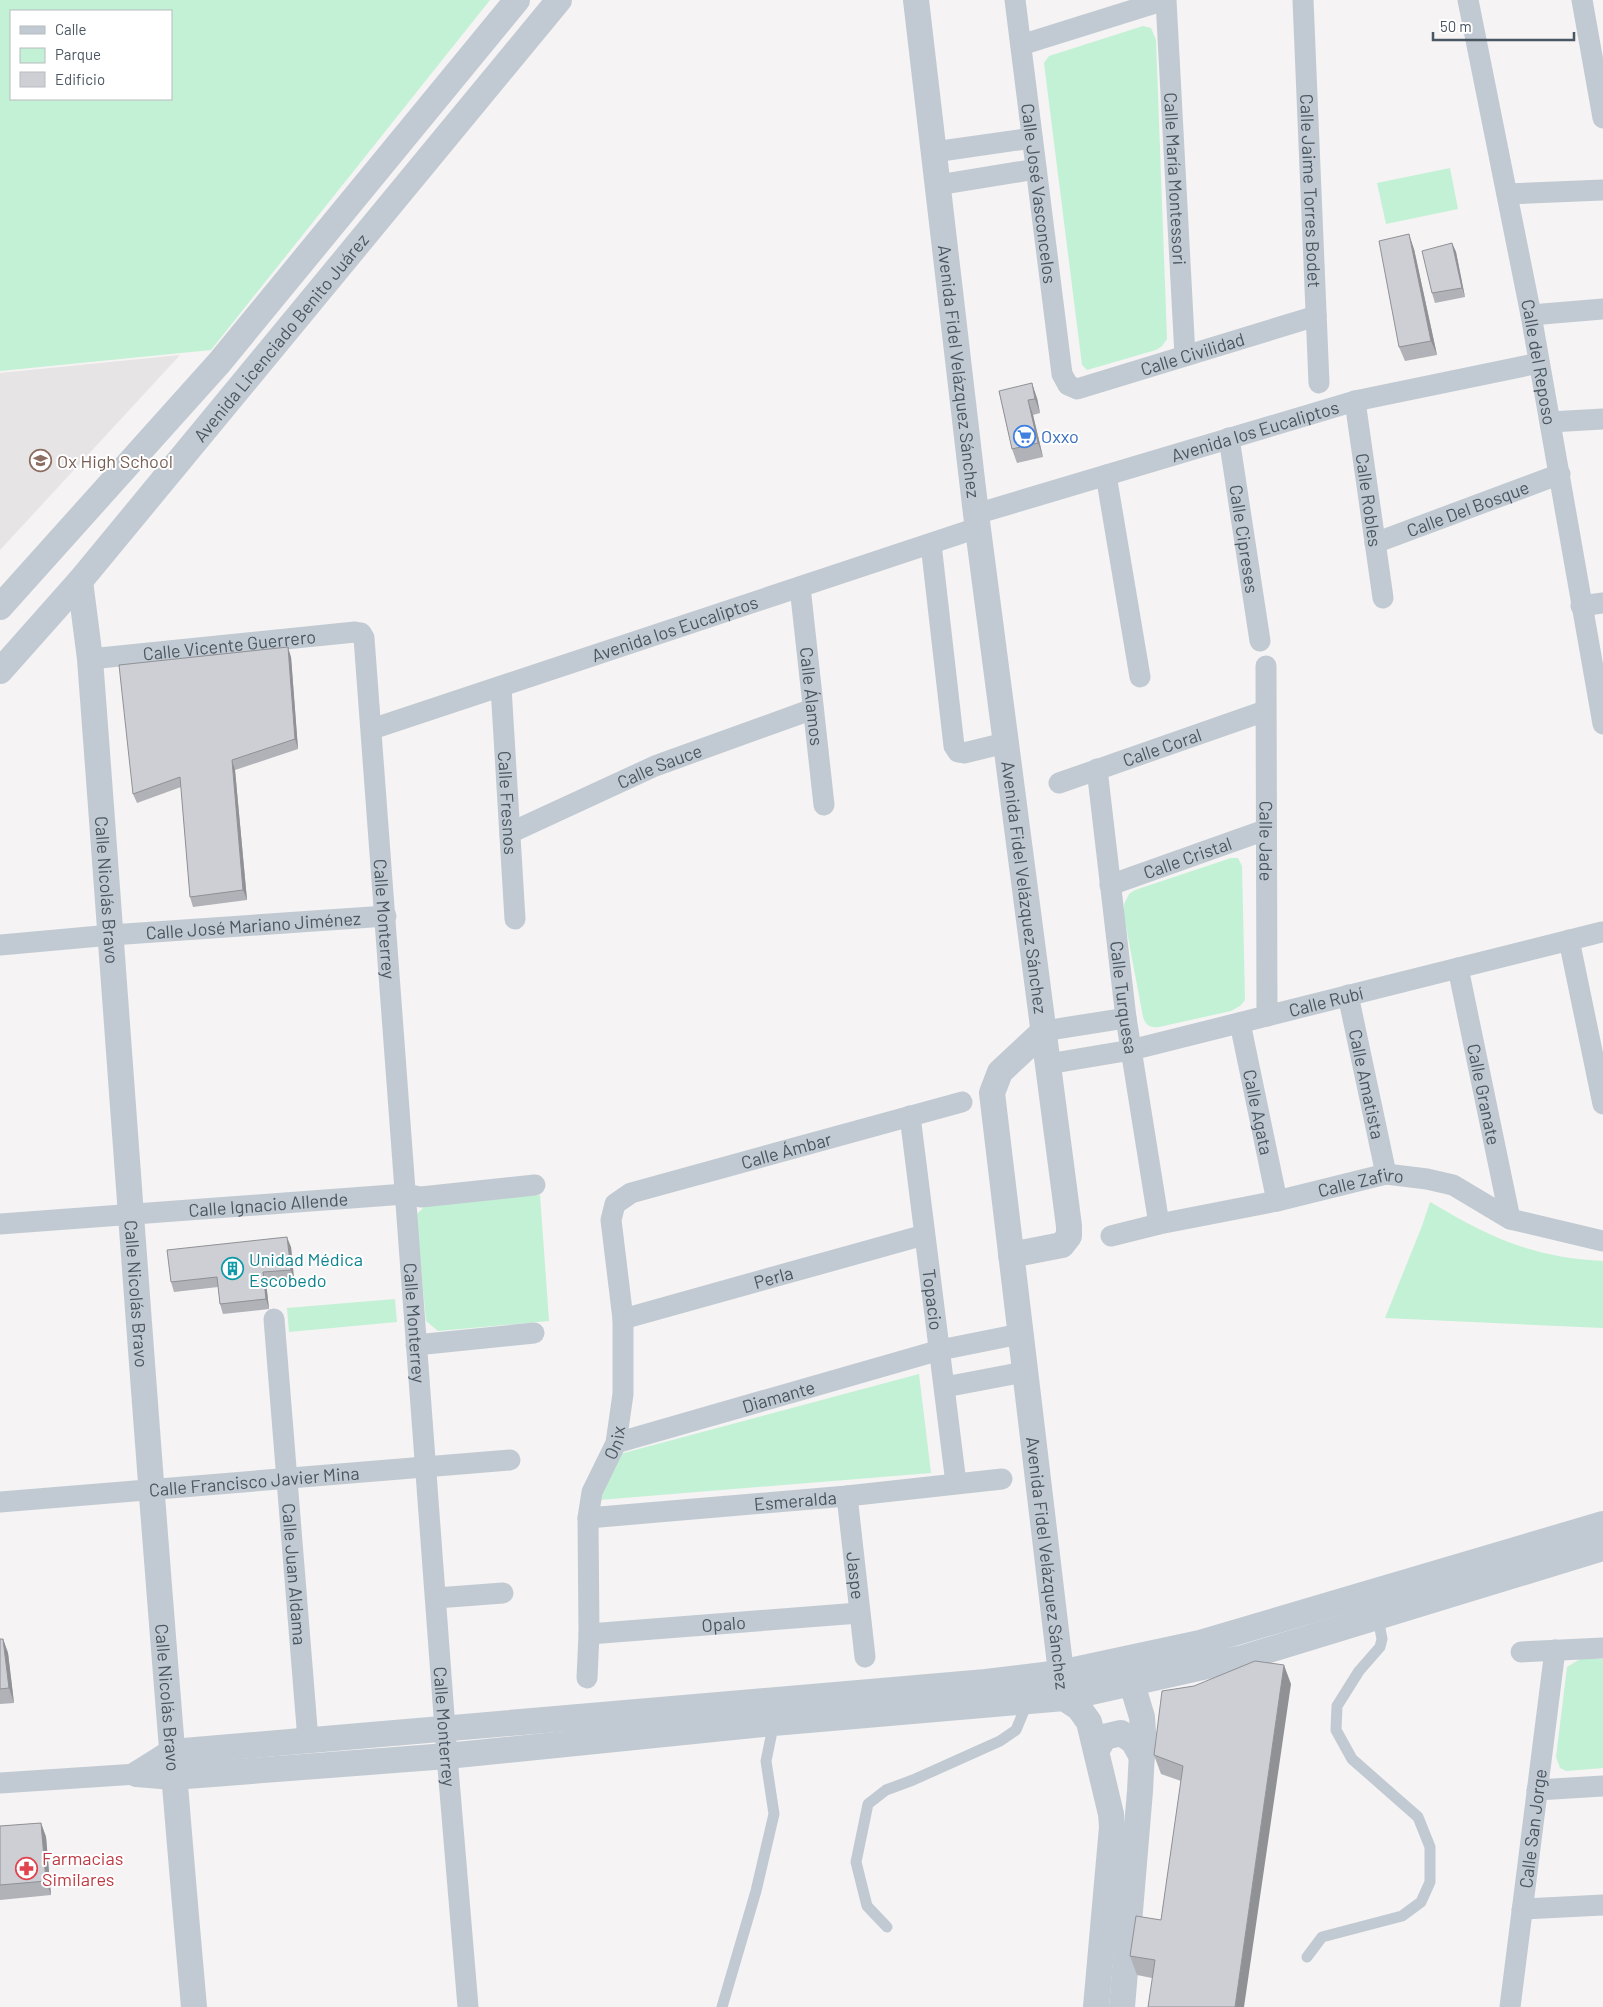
<svg xmlns="http://www.w3.org/2000/svg" width="1603" height="2007" font-family="Barlow,sans-serif">
<style>
.education{fill:#e6e4e5}
.green{fill:#c3f1d5;fill-rule:evenodd}
.lines{fill:none;stroke-linecap:round;stroke-linejoin:round}
.service{stroke:#c1cad2;stroke-width:11}
.minor{stroke:#c1cad2;stroke-width:21}
.tertiary{stroke:#c1cad2;stroke-width:26}
.wall{fill:#b0b2b7}
.shaded-wall{fill:#909195}
.building{fill:#cdcfd5;stroke:#909195}
.labels{text-anchor:middle;dominant-baseline:central;stroke-width:4;stroke-linejoin:round;paint-order:stroke}
.street-label{font-size:18px;fill:#4a5661;stroke:#fff}
.shop-label{font-size:18px;fill:#366cbe;stroke:#fff;text-anchor:start}
.education-label{font-size:18px;fill:#785e54;stroke:#fff;text-anchor:start}
.culture-label{font-size:18px;fill:#0d838f;stroke:#fff;text-anchor:start}
.health-label{font-size:18px;fill:#be3a42;stroke:#fff;text-anchor:start}
</style>
<rect width="100%" height="100%" fill="#f5f3f3"/>
<path class="education" d="M180,355L0,550V373Z"/>
<g class="green">
<path d="M0,0H490L211,350L0,371ZM11,11H171V99H11Z"/>
<path d="M1143,26L1151,28L1156,40L1167,339L1162,346L1156,350L1087,370L1082,365L1044,63L1049,56Z"/>
<path d="M1450,168L1458,209L1386,224L1377,183Z"/>
<path d="M1231,858H1238L1242,866L1245,1000L1240,1006L1231,1011L1159,1027C1149,1028 1146,1025 1143,1017L1124,916V904L1129,894L1135,890Z"/>
<path d="M540,1195L549,1321L438,1331L426,1321L416,1215L427,1204Z"/>
<path d="M1430,1202C1491,1238 1531,1257 1603,1261V1328L1385,1318L1422,1226Z"/>
<path d="M395,1299L397,1322L289,1332L287,1308Z"/>
<path d="M919,1374L931,1473L599,1500L620,1454Z"/>
<path d="M1580,1659H1603V1768L1566,1771L1560,1768L1556,1757L1567,1667Z"/>
</g>
<g class="lines">
<g class="service">
<path d="M887,1927L867,1906L856,1862L868,1804L886,1790L913,1780L1000,1741L1016,1730L1028,1701"/>
<path d="M1307,1957L1322,1937L1402,1916L1421,1902L1430,1882V1847L1418,1817L1352,1759L1336,1730L1337,1706L1359,1671L1380,1647L1382,1639L1378,1618"/>
<path d="M722,2007L756,1891L774,1814L766,1761L774,1722"/>
</g>
<g class="minor">
<path id="s1" d="M1015,0L1062,374L1068,385L1077,389L1316,316"/>
<path id="s2" d="M1166,0L1185,356"/>
<path id="s3" d="M1303,0L1319,383"/>
<path id="s4" d="M1468,0L1531,315L1603,724"/>
<path d="M1582,0L1603,118"/>
<path d="M1021,45L1165,0"/>
<path d="M934,152L1032,138"/>
<path d="M938,185L1036,169"/>
<path d="M1507,194L1603,190"/>
<path d="M1531,315L1603,309"/>
<path id="s5" d="M1355,401L1383,598"/>
<path d="M1550,422L1603,419"/>
<path id="s6" d="M1229,438L1260,641"/>
<path d="M1106,475L1140,677"/>
<path id="s7" d="M976,514L1355,401L1539,363"/>
<path id="s8" d="M1375,543L1560,474"/>
<path d="M931,544L954,746L958,752L964,753L1005,743"/>
<path id="s9" d="M800,587L824,805"/>
<path d="M1581,606L1603,603"/>
<path id="s10" d="M90,659L355,632L361,633L364,638L447,1756L468,2007"/>
<path id="s11" d="M1266,666L1267,1016"/>
<path id="s12" d="M501,687L515,919"/>
<path id="s13" d="M372,729L977,528"/>
<path id="s14" d="M1097,769L1126,1018L1159,1224"/>
<path id="s15" d="M1059,783L1265,711"/>
<path id="s16" d="M510,833L655,766L813,709"/>
<path id="s17" d="M1110,885L1265,830"/>
<path d="M1569,940L1603,1104"/>
<path id="s18" d="M0,945L111,935L386,916"/>
<path id="s19" d="M1458,968L1510,1219"/>
<path id="s20" d="M1348,995L1386,1174"/>
<path id="s21" d="M1240,1023L1277,1201"/>
<path d="M1044,1031L1126,1018"/>
<path id="s22" d="M1048,1064L1131,1050L1602,932"/>
<path id="s23" d="M910,1116L956,1483"/>
<path id="s24" d="M0,1224L405,1194L421,1197L535,1185"/>
<path id="s25" d="M1111,1236L1159,1224L1277,1201L1386,1174L1427,1179L1453,1185L1510,1219L1603,1241"/>
<path id="s26" d="M274,1319L308,1740"/>
<path id="s27" d="M623,1319L924,1235"/>
<path d="M416,1345L534,1333"/>
<path d="M945,1387L1024,1372"/>
<path id="s28" d="M616,1443L940,1350L1020,1334"/>
<path id="s29" d="M847,1496L865,1657"/>
<path id="s30" d="M0,1502L510,1460"/>
<path id="s31" d="M588,1518L847,1496L1002,1479"/>
<path d="M436,1598L503,1593"/>
<path id="s32" d="M589,1634L859,1613"/>
<path d="M1521,1652L1603,1648"/>
<path id="s33" d="M587,1678L589,1634L588,1518L592,1492L616,1443L623,1394V1319L611,1220L615,1204L631,1193L962,1102"/>
<path d="M0,1783L137,1774"/>
<path d="M1537,1790L1603,1786"/>
<path d="M1522,1909L1603,1905"/>
<path id="s34" d="M1510,2007L1555,1650"/>
</g>
<g class="tertiary">
<path id="s35" d="M916,0L976,514L1069,1226V1236L1062,1245L1011,1255"/>
<path id="s36" d="M80,581L90,659C124,1109 154,1558 194,2007"/>
<path d="M0,607L219,363L517,0"/>
<path id="s37" d="M0,671L80,581L559,0"/>
<path id="s38" d="M1044,1031L1000,1072L992,1093L1064,1698L1079,1708L1089,1722L1111,1814L1112,1827L1096,2007"/>
<path d="M1097,1750L1104,1737L1121,1733L1133,1741L1142,1757"/>
<path d="M137,1774L172,1752L986,1682L1060,1673L1200,1643L1603,1524"/>
<path d="M137,1774L173,1777L447,1756L773,1723L1064,1698L1243,1658L1603,1548"/>
<path d="M1122,2007L1140,1791L1143,1732L1142,1717L1132,1684L1125,1669"/>
</g>
</g>
<g class="wall">
<path d="M1452,243L1456,252L1465,297L1435,303L1432,293Z"/>
<path d="M1414,249L1437,355L1405,361L1399,347Z"/>
<path d="M999,391L1037,398L1040,413L1033,415L1043,457L1017,463L1012,449Z"/>
<path d="M291,657L298,749L235,770L247,900L193,907L190,897L181,787L137,803L133,794Z"/>
<path d="M291,1247L294,1279L266,1282L269,1309L223,1314L220,1304L218,1287L174,1292L171,1282Z"/>
<path d="M0,1639H3L8,1653L14,1703L0,1704Z"/>
<path d="M1291,1684L1152,1978L1137,1975L1130,1956L1161,1920L1181,1781L1161,1774L1154,1755Z"/>
<path d="M41,1823L46,1837L51,1895L0,1900V1826Z"/>
</g>
<g class="shaded-wall">
<path d="M1409,234L1414,249L1437,355L1431,341Z"/>
<path d="M1452,243L1456,252L1465,297L1462,288Z"/>
<path d="M1032,383L1037,398L1040,413L1035,399Z"/>
<path d="M1028,400L1033,415L1043,457L1038,443Z"/>
<path d="M288,647L291,657L298,749L295,739Z"/>
<path d="M232,760L235,770L247,900L243,890Z"/>
<path d="M287,1237L291,1247L294,1279L291,1270Z"/>
<path d="M263,1272L266,1282L269,1309L266,1299Z"/>
<path d="M3,1639L8,1653L14,1703L9,1688Z"/>
<path d="M1284,1665L1291,1684L1244,2007H1235Z"/>
<path d="M41,1823L46,1837L51,1895L46,1881Z"/>
</g>
<g class="building">
<path d="M1409,234L1431,341L1399,347L1379,241Z"/>
<path d="M1452,243L1462,288L1432,293L1422,251Z"/>
<path d="M1032,383L1035,399L1028,400L1038,443L1012,449L999,391Z"/>
<path d="M288,647L295,739L232,760L243,890L190,897L180,777L133,794L119,665Z"/>
<path d="M287,1237L291,1270L263,1272L266,1299L220,1304L217,1277L171,1282L167,1250Z"/>
<path d="M0,1639H3L9,1688L0,1689Z"/>
<path d="M1255,1661L1284,1665L1235,2007H1148L1155,1960L1130,1956L1136,1916L1161,1920L1183,1766L1154,1755L1162,1691L1194,1686Z"/>
<path d="M41,1823L46,1881L0,1885V1826Z"/>
</g>
<defs>
<symbol id="supermarket-ring" viewBox="-11 -11 22 22"><circle r="9.5" fill="#fff" stroke="#3f7fe0" stroke-width="1.5"/><path d="M-6-5.5h2.5l.6 2H6L4.5 2H-2.5L-4.4-4H-6ZM-1.5 3.2a1.3 1.3 0 1 0 .1 0ZM3 3.2a1.3 1.3 0 1 0 .1 0Z" fill="#3f7fe0"/></symbol>
<symbol id="school-ring" viewBox="-11 -11 22 22"><circle r="9.5" fill="#fff" stroke="#8d6e63" stroke-width="1.5"/><path d="M0-5L7-2L0 1L-7-2ZM-4 1L0 2.5L4 1V4Q0 6-4 4Z" fill="#8d6e63"/></symbol>
<symbol id="building-ring" viewBox="-11 -11 22 22"><circle r="9.5" fill="#fff" stroke="#0f9aa8" stroke-width="1.5"/><path d="M-4-6H4V6H1V3H-1V6H-4ZM-2.5-4.3h1.7v1.8h-1.7ZM.8-4.3h1.7v1.8H.8ZM-2.5-1h1.7V.8h-1.7ZM.8-1h1.7V.8H.8Z" fill="#0f9aa8"/></symbol>
<symbol id="pharmacy-ring" viewBox="-11 -11 22 22"><circle r="9.5" fill="#fff" stroke="#e0444e" stroke-width="1.5"/><path d="M-2-6h4v4h4v4h-4v4h-4v-4h-4v-4h4Z" fill="#e0444e"/></symbol>
</defs>
<g fill-rule="evenodd">
<use href="#supermarket-ring" x="1012" y="424" width="25" height="25"/>
<use href="#school-ring" x="28" y="448" width="25" height="25"/>
<use href="#building-ring" x="220" y="1256" width="25" height="25"/>
<use href="#pharmacy-ring" x="14" y="1856" width="25" height="25"/>
</g>
<g class="labels">
<g class="street-label">
<text stroke="none"><textPath href="#s2" startOffset="179">Calle María Montessori</textPath></text>
<text stroke="none"><textPath href="#s3" startOffset="191">Calle Jaime Torres Bodet</textPath></text>
<text stroke="none"><textPath href="#s1" startOffset="195">Calle José Vasconcelos</textPath></text>
<text stroke="none"><textPath href="#s37" startOffset="436">Avenida Licenciado Benito Juárez</textPath></text>
<text stroke="none"><textPath href="#s1" startOffset="520">Calle Civilidad</textPath></text>
<text stroke="none"><textPath href="#s4" startOffset="369">Calle del Reposo</textPath></text>
<text stroke="none"><textPath href="#s35" startOffset="374">Avenida Fidel Velázquez Sánchez</textPath></text>
<text stroke="none"><textPath href="#s7" startOffset="291">Avenida los Eucaliptos</textPath></text>
<text stroke="none"><textPath href="#s5" startOffset="100">Calle Robles</textPath></text>
<text stroke="none"><textPath href="#s8" startOffset="99">Calle Del Bosque</textPath></text>
<text stroke="none"><textPath href="#s6" startOffset="102">Calle Cipreses</textPath></text>
<text stroke="none"><textPath href="#s13" startOffset="319">Avenida los Eucaliptos</textPath></text>
<text stroke="none"><textPath href="#s10" startOffset="140">Calle Vicente Guerrero</textPath></text>
<text stroke="none"><textPath href="#s9" startOffset="110">Calle Álamos</textPath></text>
<text stroke="none"><textPath href="#s15" startOffset="109">Calle Coral</textPath></text>
<text stroke="none"><textPath href="#s16" startOffset="164">Calle Sauce</textPath></text>
<text stroke="none"><textPath href="#s12" startOffset="116">Calle Fresnos</textPath></text>
<text stroke="none"><textPath href="#s11" startOffset="175">Calle Jade</textPath></text>
<text stroke="none"><textPath href="#s17" startOffset="82">Calle Cristal</textPath></text>
<text stroke="none"><textPath href="#s35" startOffset="894">Avenida Fidel Velázquez Sánchez</textPath></text>
<text stroke="none"><textPath href="#s36" startOffset="310">Calle Nicolás Bravo</textPath></text>
<text stroke="none"><textPath href="#s10" startOffset="560">Calle Monterrey</textPath></text>
<text stroke="none"><textPath href="#s18" startOffset="254">Calle José Mariano Jiménez</textPath></text>
<text stroke="none"><textPath href="#s14" startOffset="230">Calle Turquesa</textPath></text>
<text stroke="none"><textPath href="#s22" startOffset="285">Calle Rubí</textPath></text>
<text stroke="none"><textPath href="#s20" startOffset="91">Calle Amatista</textPath></text>
<text stroke="none"><textPath href="#s19" startOffset="129">Calle Granate</textPath></text>
<text stroke="none"><textPath href="#s21" startOffset="91">Calle Agata</textPath></text>
<text stroke="none"><textPath href="#s33" startOffset="662">Calle Ámbar</textPath></text>
<text stroke="none"><textPath href="#s25" startOffset="256">Calle Zafiro</textPath></text>
<text stroke="none"><textPath href="#s24" startOffset="269">Calle Ignacio Allende</textPath></text>
<text stroke="none"><textPath href="#s27" startOffset="156">Perla</textPath></text>
<text stroke="none"><textPath href="#s36" startOffset="715">Calle Nicolás Bravo</textPath></text>
<text stroke="none"><textPath href="#s23" startOffset="185">Topacio</textPath></text>
<text stroke="none"><textPath href="#s10" startOffset="965">Calle Monterrey</textPath></text>
<text stroke="none"><textPath href="#s28" startOffset="169">Diamante</textPath></text>
<text stroke="none"><textPath href="#s33" startOffset="241">Onix</textPath></text>
<text stroke="none"><textPath href="#s30" startOffset="255">Calle Francisco Javier Mina</textPath></text>
<text stroke="none"><textPath href="#s31" startOffset="208">Esmeralda</textPath></text>
<text stroke="none"><textPath href="#s38" startOffset="556">Avenida Fidel Velázquez Sánchez</textPath></text>
<text stroke="none"><textPath href="#s26" startOffset="256">Calle Juan Aldama</textPath></text>
<text stroke="none"><textPath href="#s29" startOffset="80">Jaspe</textPath></text>
<text stroke="none"><textPath href="#s32" startOffset="135">Opalo</textPath></text>
<text stroke="none"><textPath href="#s36" startOffset="1120">Calle Nicolás Bravo</textPath></text>
<text stroke="none"><textPath href="#s10" startOffset="1370">Calle Monterrey</textPath></text>
<text stroke="none"><textPath href="#s34" startOffset="180">Calle San Jorge</textPath></text>
</g>
<g class="shop-label">
<text x="1041" y="436">Oxxo</text>
</g>
<g class="education-label">
<text x="57" y="461">Ox High School</text>
</g>
<g class="culture-label">
<text x="249" y="1259">Unidad Médica<tspan x="249" dy="21">Escobedo</tspan></text>
</g>
<g class="health-label">
<text x="42" y="1858">Farmacias<tspan x="42" dy="21">Similares</tspan></text>
</g>
</g>
<rect x="10" y="10" width="162" height="90" fill="#ffffff" stroke="#b7bbc0"/>
<rect x="20" y="26" width="25" height="8" fill="#c1cad2" stroke="#b7bbc0"/>
<text x="55" y="35" font-size="15" fill="#4a5661">Calle</text>
<rect x="20" y="48" width="25" height="15" fill="#c3f1d5" stroke="#b7bbc0"/>
<text x="55" y="60" font-size="15" fill="#4a5661">Parque</text>
<rect x="20" y="72" width="25" height="15" fill="#cdcfd5" stroke="#b7bbc0"/>
<text x="55" y="85" font-size="15" fill="#4a5661">Edificio</text>
<path d="M1433 32v8h141v-8" fill="none" stroke="#4a5661" stroke-width="2.5"/>
<text x="1440" y="32" font-size="15" fill="#4a5661" stroke="#ffffff" stroke-width="4" paint-order="stroke">50 m</text>
</svg>
